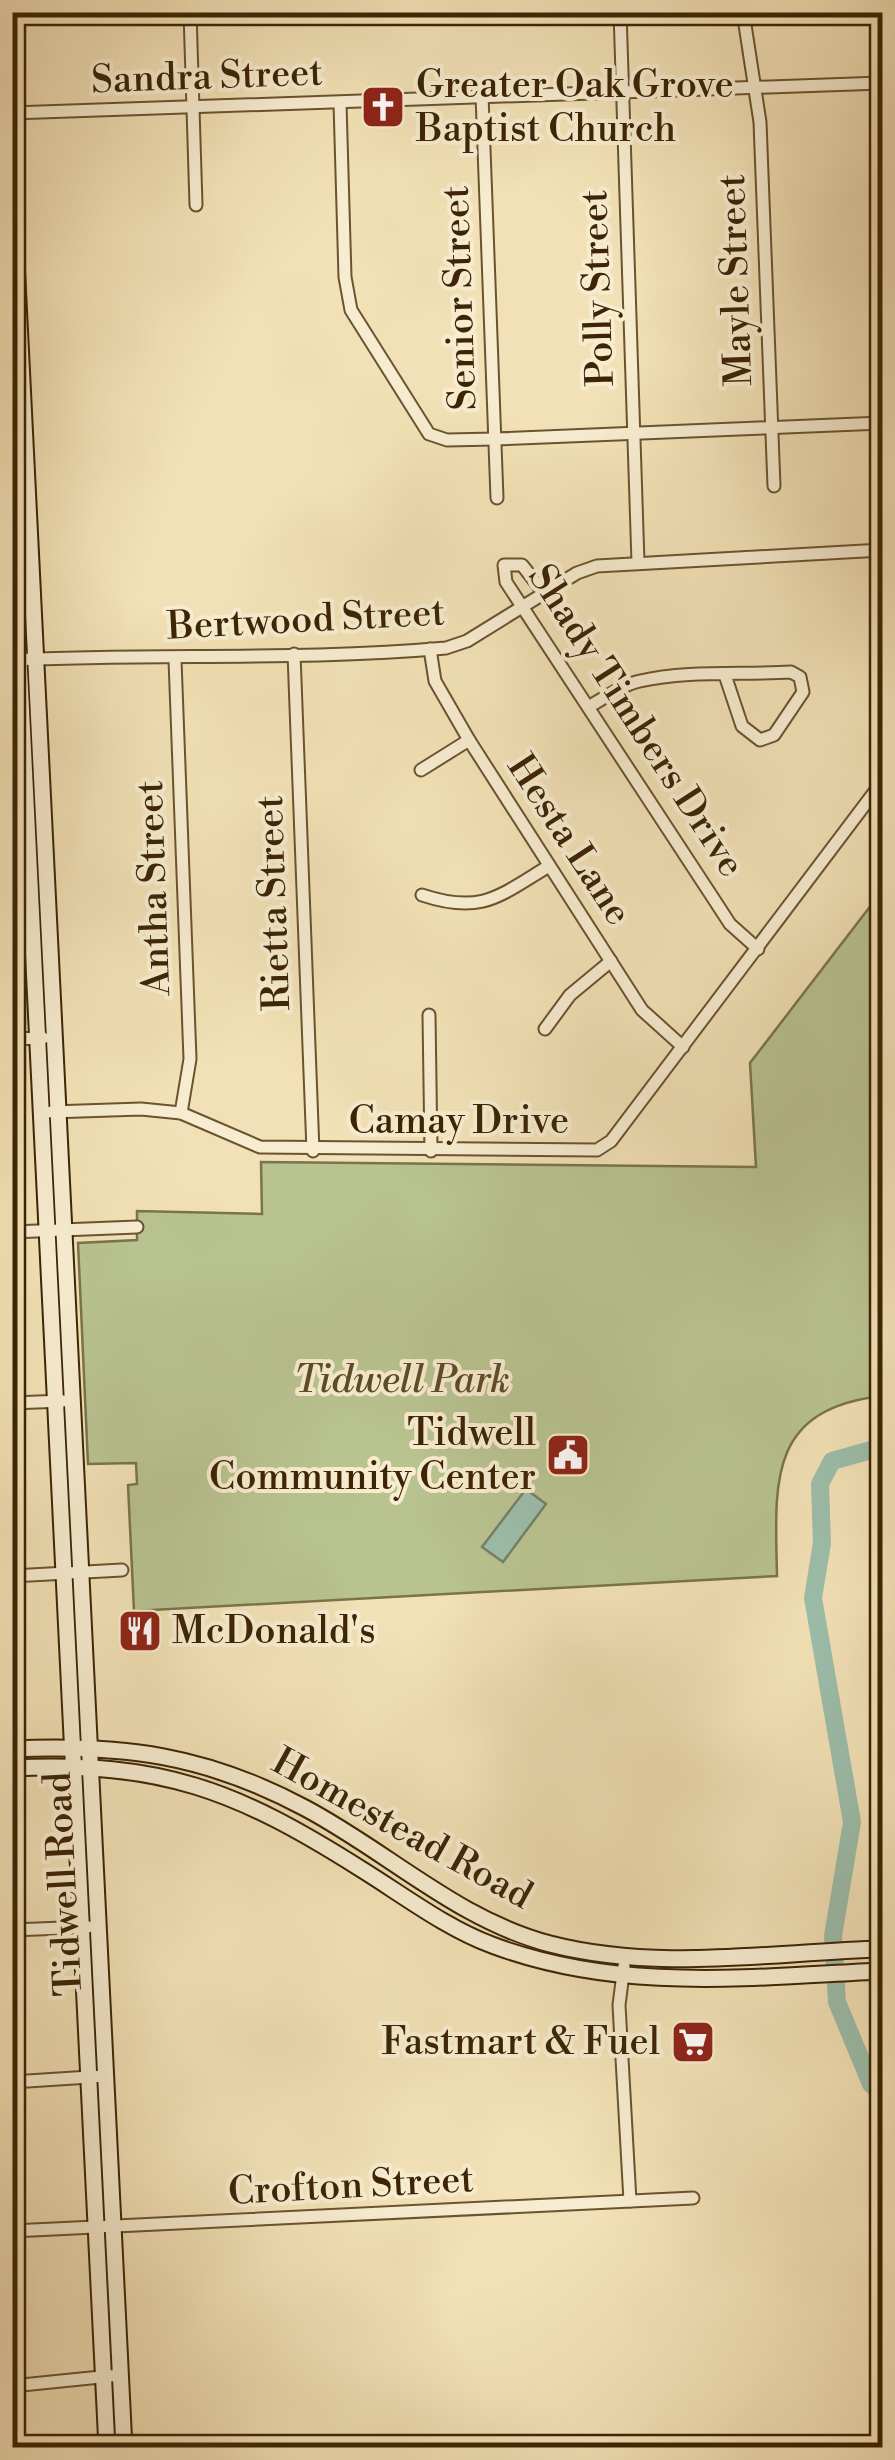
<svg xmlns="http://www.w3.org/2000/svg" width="895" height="2460" font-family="'Libre Bodoni',serif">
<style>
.green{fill:#b8c390;stroke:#7a744a;stroke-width:2.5}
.water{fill:#9cbeab;stroke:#768068;stroke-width:2.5}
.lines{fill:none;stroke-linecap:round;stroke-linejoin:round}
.river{stroke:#9cbeab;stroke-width:18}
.minor-casing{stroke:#6a5330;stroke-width:15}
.secondary-casing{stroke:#3c2404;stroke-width:19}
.minor{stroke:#f7ecd0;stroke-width:11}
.secondary{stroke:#f7ecd0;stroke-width:15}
.labels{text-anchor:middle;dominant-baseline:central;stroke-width:8;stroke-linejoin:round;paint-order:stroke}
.street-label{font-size:38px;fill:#3c2404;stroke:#f7ecd0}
.poi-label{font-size:38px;fill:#3c2404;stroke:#f7ecd0;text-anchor:start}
.park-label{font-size:38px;font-style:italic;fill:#5b4c27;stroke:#f7ecd0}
</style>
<rect width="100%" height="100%" fill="#f2e1b6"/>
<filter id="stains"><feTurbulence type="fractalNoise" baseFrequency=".002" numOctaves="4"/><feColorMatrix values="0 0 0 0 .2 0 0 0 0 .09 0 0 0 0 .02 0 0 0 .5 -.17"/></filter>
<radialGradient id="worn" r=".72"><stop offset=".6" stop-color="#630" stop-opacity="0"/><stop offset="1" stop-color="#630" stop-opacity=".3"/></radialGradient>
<path class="green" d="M882,891V1396C767,1409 775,1483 777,1576L134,1611L128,1485L137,1484L136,1463L88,1464L78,1243L137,1240V1211L262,1214L261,1162L756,1167L750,1063Z"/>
<path class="water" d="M526,1489L546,1504L503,1562L482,1547Z"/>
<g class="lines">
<path class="river" d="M882,1447L832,1461L820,1484L822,1543L813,1598L852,1822L833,1936L837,2002L871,2084L882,2093"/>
<defs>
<g id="minor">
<path d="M190,12L196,205"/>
<path d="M620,12L638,562"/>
<path d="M743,12L760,122L774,486"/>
<path d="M482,95L497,498"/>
<path d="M340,103L345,277L351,310L429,434L447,440L495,439L882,423"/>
<path d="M12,113L882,83"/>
<path d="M544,593L522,565H504L506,582L715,901L730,924L758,949"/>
<path d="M430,649L435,681L469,740L642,1010L683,1047"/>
<path d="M294,654L313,1151"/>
<path d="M12,660C157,653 301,661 446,648L467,641L577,573L597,566L882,550"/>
<path d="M175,660L190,1059L181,1113"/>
<path d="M590,706C606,697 622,685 640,681C687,670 742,675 791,672L800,677L803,692L774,735L760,740L742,726L725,675"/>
<path d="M421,770L469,740"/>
<path d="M422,895C482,915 499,896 549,866"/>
<path d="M429,1015L431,1151"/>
<path d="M545,1029L570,995L611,961"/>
<path d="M12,1039L43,1038"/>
<path d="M51,1112L141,1109L181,1113L260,1147L597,1150L611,1141L882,782"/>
<path d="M12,1232L137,1227"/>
<path d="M12,1403L63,1401"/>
<path d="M12,1576L122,1570"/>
<path d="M12,1930L88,1927"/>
<path d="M624,1966L619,2005L630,2201"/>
<path d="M12,2082L105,2076"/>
<path d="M12,2231L693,2198"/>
<path d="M12,2386L120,2375"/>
</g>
<g id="secondary">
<path d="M12,179L124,2448"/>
<path d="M12,517L107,2448"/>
<path d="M12,1749C123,1744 206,1755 305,1808C388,1852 458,1920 550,1944C659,1972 772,1952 882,1949"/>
<path d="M12,1768C162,1761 236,1790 361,1869C403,1895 446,1928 492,1945C620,1993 750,1977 882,1971"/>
</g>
</defs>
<use href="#minor" class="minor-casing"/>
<use href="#secondary" class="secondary-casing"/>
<use href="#minor" class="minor"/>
<use href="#secondary" class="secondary"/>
</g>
<defs>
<symbol id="church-square" viewBox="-11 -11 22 22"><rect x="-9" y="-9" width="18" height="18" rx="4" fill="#8f2418" stroke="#f7ecd0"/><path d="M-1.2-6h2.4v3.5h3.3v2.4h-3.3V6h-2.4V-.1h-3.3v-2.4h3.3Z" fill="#fff"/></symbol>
<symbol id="civic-square" viewBox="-11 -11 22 22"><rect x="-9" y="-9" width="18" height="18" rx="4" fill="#8f2418" stroke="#f7ecd0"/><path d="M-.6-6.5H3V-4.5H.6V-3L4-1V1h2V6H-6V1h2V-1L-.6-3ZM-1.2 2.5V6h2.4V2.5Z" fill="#fff"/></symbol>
<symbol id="restaurant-square" viewBox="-11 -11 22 22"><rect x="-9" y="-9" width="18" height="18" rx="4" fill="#8f2418" stroke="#f7ecd0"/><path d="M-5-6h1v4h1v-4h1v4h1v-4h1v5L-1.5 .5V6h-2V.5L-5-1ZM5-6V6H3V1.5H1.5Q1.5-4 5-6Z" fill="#fff"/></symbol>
<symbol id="supermarket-square" viewBox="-11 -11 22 22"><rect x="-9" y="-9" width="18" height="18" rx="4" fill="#8f2418" stroke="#f7ecd0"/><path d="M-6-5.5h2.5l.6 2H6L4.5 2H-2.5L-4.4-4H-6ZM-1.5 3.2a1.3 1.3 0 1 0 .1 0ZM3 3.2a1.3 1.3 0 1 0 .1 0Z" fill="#fff"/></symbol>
</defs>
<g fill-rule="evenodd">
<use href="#church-square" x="358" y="82" width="50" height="50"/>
<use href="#civic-square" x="543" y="1430" width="50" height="50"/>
<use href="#restaurant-square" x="115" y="1606" width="50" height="50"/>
<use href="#supermarket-square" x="668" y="2017" width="50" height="50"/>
</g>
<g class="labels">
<g class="street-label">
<text transform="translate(207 77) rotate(-2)">Sandra Street</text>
<text transform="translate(736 280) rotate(-92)">Mayle Street</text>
<text transform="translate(598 288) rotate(-92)">Polly Street</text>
<text transform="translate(460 298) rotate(-92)">Senior Street</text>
<text transform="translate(306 620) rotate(-3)">Bertwood Street</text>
<text transform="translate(636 721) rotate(57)">Shady Timbers Drive</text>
<text transform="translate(569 840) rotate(57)">Hesta Lane</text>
<text transform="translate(154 888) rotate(-92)">Antha Street</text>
<text transform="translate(274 903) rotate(-92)">Rietta Street</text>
<text x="459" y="1121">Camay Drive</text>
<text transform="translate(402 1829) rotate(29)">Homestead Road</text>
<text transform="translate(64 1884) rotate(-93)">Tidwell Road</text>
<text transform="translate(351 2186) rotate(-3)">Crofton Street</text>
</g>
<g class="poi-label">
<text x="416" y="85">Greater Oak Grove<tspan x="416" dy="44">Baptist Church</tspan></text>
<text x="536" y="1433" text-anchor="end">Tidwell<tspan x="536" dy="44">Community Center</tspan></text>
<text x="172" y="1631">McDonald's</text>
<text x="660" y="2042" text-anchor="end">Fastmart &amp; Fuel</text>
</g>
<g class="park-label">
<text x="402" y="1380">Tidwell Park</text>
</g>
</g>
<rect width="895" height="2460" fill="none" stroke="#f2e1b6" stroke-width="50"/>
<rect x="15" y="15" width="865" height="2430" fill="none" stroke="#3c2404" stroke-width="5"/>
<rect x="25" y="25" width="845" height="2410" fill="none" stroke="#3c2404" stroke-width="2.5"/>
<rect width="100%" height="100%" filter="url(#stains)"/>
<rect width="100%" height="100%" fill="url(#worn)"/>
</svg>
